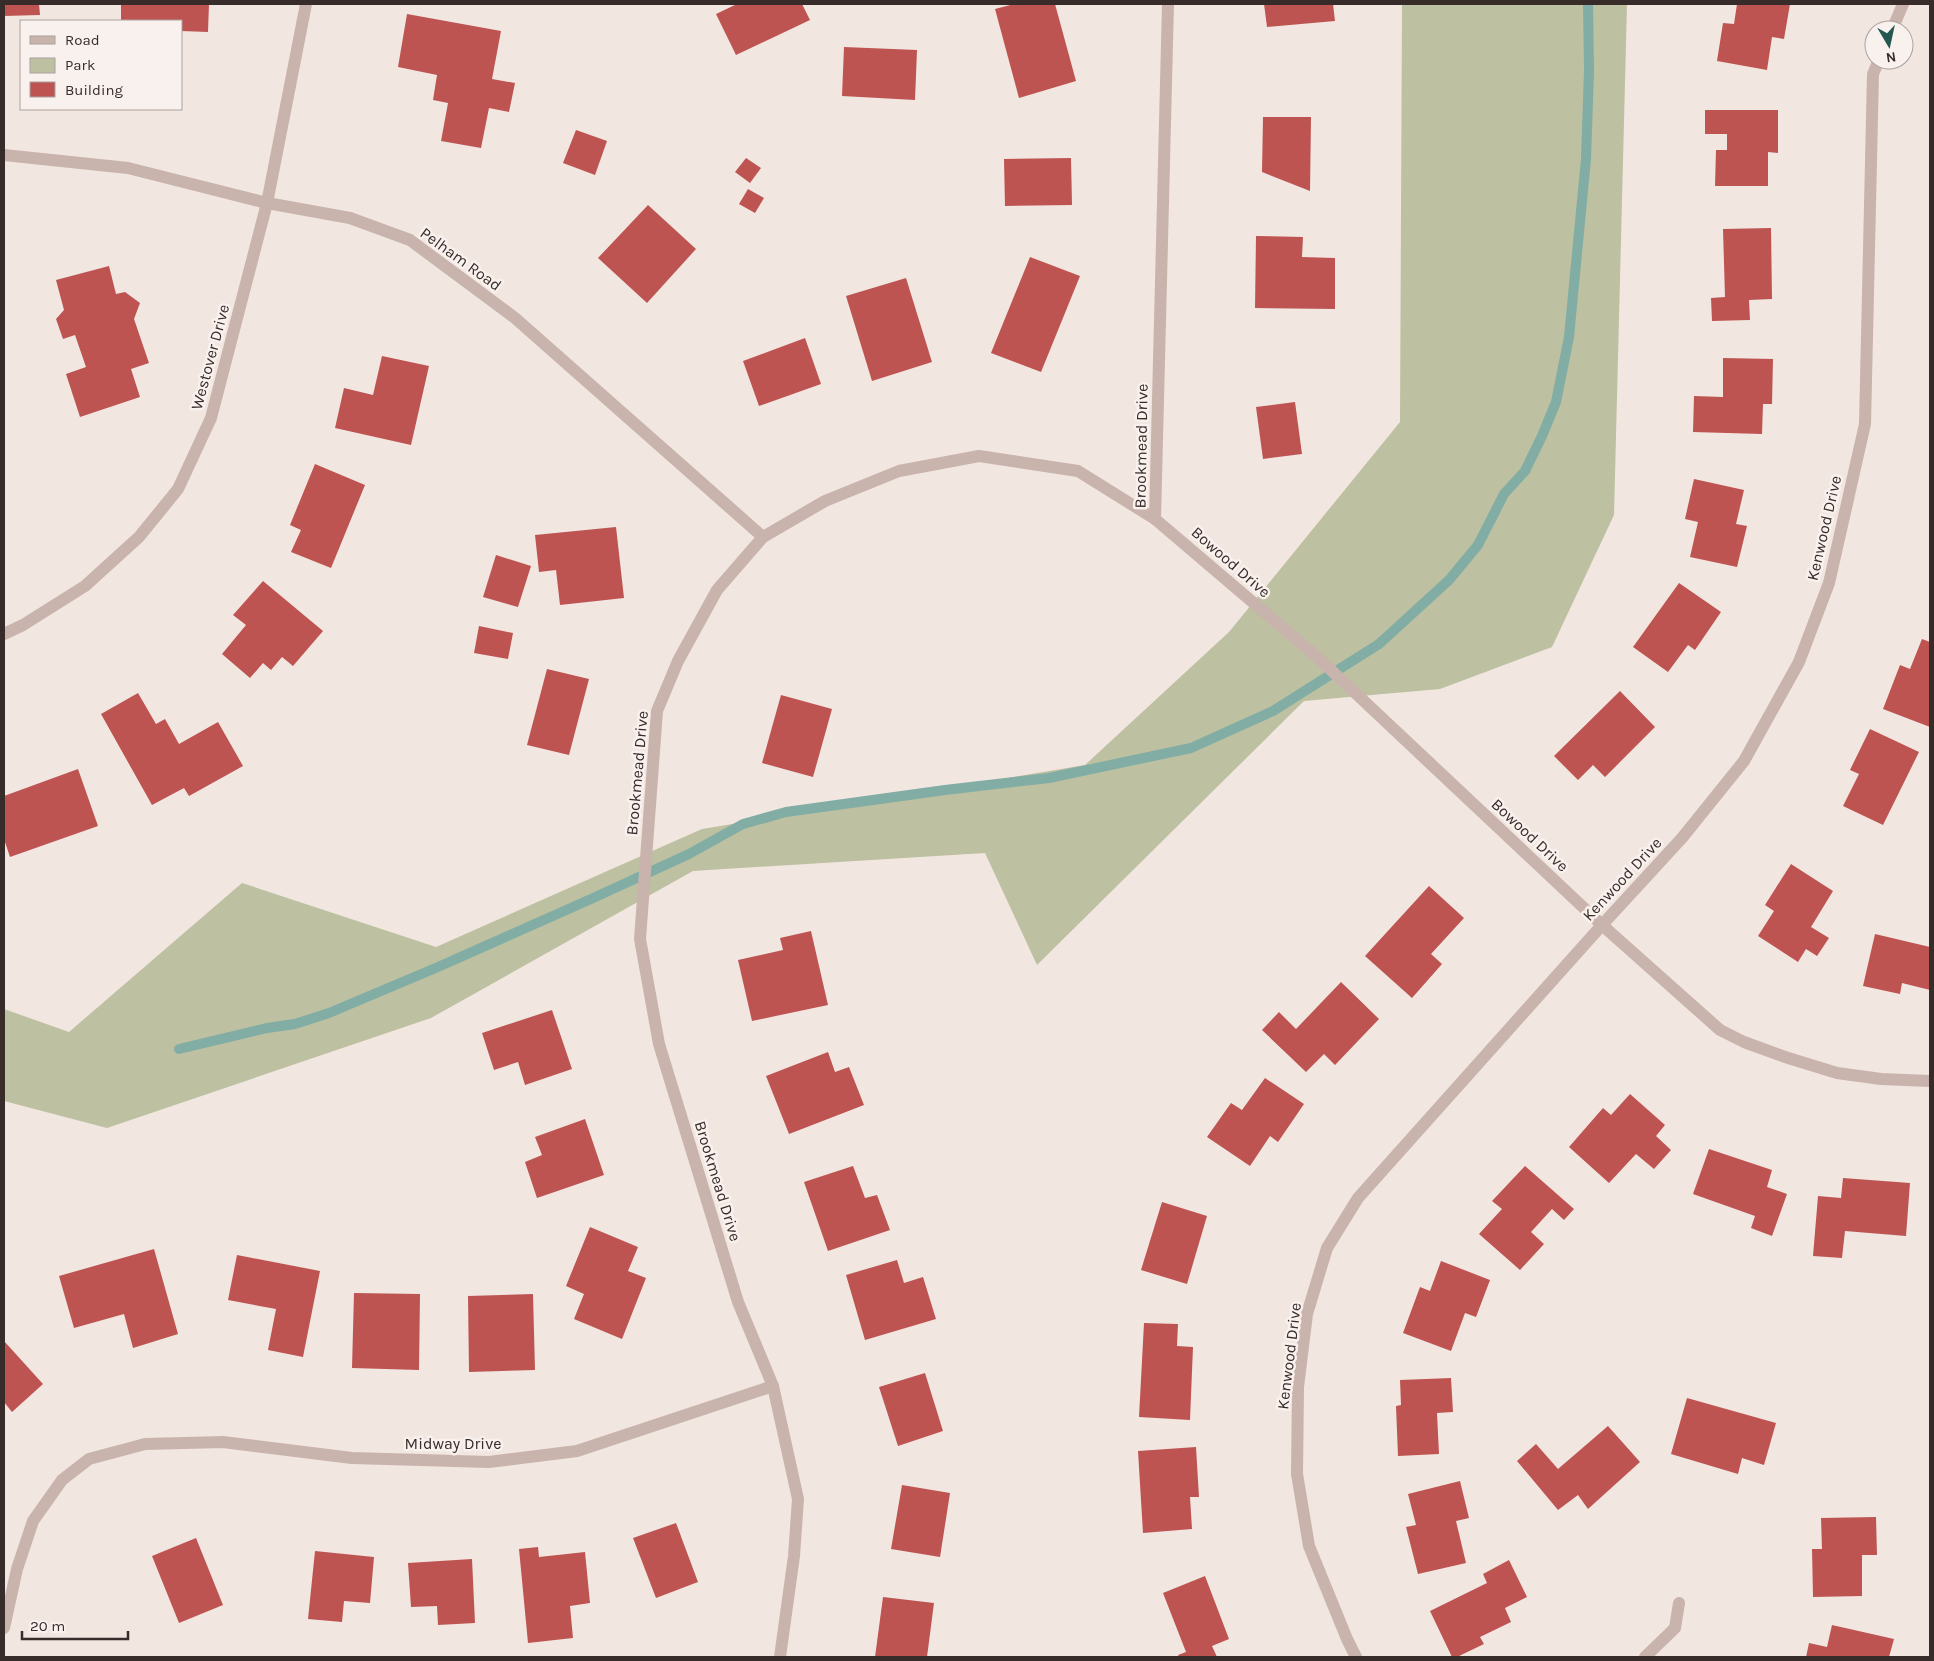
<svg xmlns="http://www.w3.org/2000/svg" width="1934" height="1661" font-family="Karla,sans-serif">
<style>
.green{fill:#bdc0a1}
.lines{fill:none;stroke-linecap:round;stroke-linejoin:round}
.stream{stroke:#81ada5;stroke-width:10}
.building{fill:#be5452}
.minor{stroke:#c9b3ad;stroke-width:12}
.labels{text-anchor:middle;dominant-baseline:central;stroke-width:5;stroke-linejoin:round;paint-order:stroke}
.street-label{font-size:16px;fill:#382c2b;stroke:#f9f1ed}
</style>
<rect width="100%" height="100%" fill="#f2e6e0"/>
<path class="green" d="M1402,4H1627L1614,515L1552,647L1440,689L1304,701L1037,965L985,853L693,871L431,1018L107,1128L4,1101V1009L69,1032L242,883L436,947L702,829L1085,765L1229,632L1400,422Z"/>
<g class="lines">
<path class="stream" d="M179,1049L267,1028L295,1024L329,1013L438,967L591,899L689,854L743,824L786,812L945,790L1049,778L1191,748L1273,711L1379,644L1449,580L1478,545L1504,494L1525,471L1542,436L1556,402L1569,337L1586,159L1589,71L1588,4"/>
</g>
<g class="building">
<path d="M4,4H39L40,15L4,16Z"/>
<path d="M121,4H209L208,32L181,31V21H121Z"/>
<path d="M737,4H802L810,20L736,55L716,14Z"/>
<path d="M1014,4H1055L1076,81L1019,98L995,9Z"/>
<path d="M1264,4H1333L1335,21L1267,27Z"/>
<path d="M1737,4H1790L1784,39L1772,37L1767,70L1717,61L1723,23L1734,24Z"/>
<path d="M407,14L501,31L492,79L515,83L509,112L489,108L481,148L441,141L448,103L433,100L437,75L398,67Z"/>
<path d="M844,47L917,50L915,100L842,96Z"/>
<path d="M1705,110H1778V153L1768,152V186H1715L1716,150H1727V134H1705Z"/>
<path d="M1263,117H1311L1310,191L1262,172Z"/>
<path d="M576,130L607,141L595,175L563,163Z"/>
<path d="M746,158L761,168L750,183L735,172Z"/>
<path d="M1071,158L1072,205L1005,206L1004,159Z"/>
<path d="M748,189L764,198L755,213L739,204Z"/>
<path d="M648,205L696,249L647,303L598,258Z"/>
<path d="M1771,228L1772,299L1749,300L1750,320L1712,321L1711,298L1725,297L1723,229Z"/>
<path d="M1256,236L1303,237L1302,257L1335,258V309L1255,308Z"/>
<path d="M1030,257L1080,276L1041,372L991,353Z"/>
<path d="M109,266L116,294L125,292L140,303L134,319L149,363L131,369L140,397L80,417L66,374L86,367L75,335L63,339L56,319L64,310L56,280Z"/>
<path d="M906,278L932,362L872,381L846,296Z"/>
<path d="M805,338L821,384L759,406L743,361Z"/>
<path d="M382,356L429,366L411,445L335,428L344,388L373,395Z"/>
<path d="M1723,358L1773,359L1772,404H1763L1762,434L1693,432L1694,396L1723,397Z"/>
<path d="M1295,402L1302,454L1263,459L1256,407Z"/>
<path d="M315,464L365,485L331,568L291,552L301,530L290,525Z"/>
<path d="M1694,479L1744,490L1736,524L1747,526L1737,567L1690,557L1698,522L1685,519Z"/>
<path d="M616,527L624,598L560,605L556,570L539,572L535,535Z"/>
<path d="M496,555L531,566L518,607L483,597Z"/>
<path d="M263,581L323,631L293,666L282,657L271,670L263,663L250,678L222,654L246,625L233,615Z"/>
<path d="M1679,583L1721,612L1695,650L1688,645L1668,672L1633,647Z"/>
<path d="M479,626L513,633L508,659L474,653Z"/>
<path d="M1922,639L1930,642V727L1883,709L1900,665L1910,669Z"/>
<path d="M547,669L589,679L569,755L527,745Z"/>
<path d="M1620,691L1655,727L1605,777L1593,765L1578,780L1554,756Z"/>
<path d="M138,693L156,724L165,719L179,744L218,722L243,766L189,796L184,788L152,805L101,714Z"/>
<path d="M781,695L832,709L813,777L762,763Z"/>
<path d="M1870,729L1919,752L1883,825L1843,806L1859,774L1850,770Z"/>
<path d="M78,769L98,826L10,857L4,839V796Z"/>
<path d="M1791,864L1833,891L1811,927L1829,938L1817,956L1806,949L1798,962L1758,936L1774,911L1765,905Z"/>
<path d="M1429,886L1464,918L1431,954L1442,964L1412,998L1365,956Z"/>
<path d="M811,931L828,1005L752,1021L738,960L783,950L780,938Z"/>
<path d="M1875,934L1930,947V990L1902,983L1900,994L1863,986Z"/>
<path d="M1341,982L1379,1019L1335,1065L1324,1054L1306,1072L1262,1030L1279,1012L1296,1029Z"/>
<path d="M552,1010L572,1069L525,1085L518,1062L494,1070L482,1033Z"/>
<path d="M828,1052L835,1072L849,1067L864,1105L789,1134L766,1076Z"/>
<path d="M1265,1078L1304,1104L1278,1142L1270,1136L1250,1166L1207,1137L1231,1103L1242,1110Z"/>
<path d="M1630,1094L1665,1125L1656,1136L1671,1150L1654,1169L1636,1154L1609,1183L1569,1147L1603,1108L1611,1115Z"/>
<path d="M585,1119L604,1175L537,1198L525,1162L542,1155L535,1137Z"/>
<path d="M1709,1149L1772,1170L1767,1187L1787,1194L1772,1236L1751,1228L1755,1216L1693,1194Z"/>
<path d="M853,1166L865,1198L877,1195L890,1230L828,1251L804,1182Z"/>
<path d="M1525,1166L1574,1209L1564,1220L1552,1209L1531,1232L1544,1244L1520,1270L1479,1234L1502,1209L1492,1201Z"/>
<path d="M1843,1178L1910,1183L1906,1236L1845,1231L1842,1258L1813,1256L1818,1196L1841,1198Z"/>
<path d="M1162,1202L1207,1216L1187,1284L1141,1270Z"/>
<path d="M590,1227L638,1247L628,1271L646,1278L622,1339L574,1319L584,1294L566,1286Z"/>
<path d="M154,1249L178,1334L133,1348L124,1314L74,1328L59,1276Z"/>
<path d="M237,1255L320,1271L303,1357L268,1350L276,1309L228,1300Z"/>
<path d="M897,1260L904,1283L923,1277L936,1319L865,1340L846,1275Z"/>
<path d="M1441,1261L1490,1280L1476,1317L1465,1313L1451,1351L1403,1333L1420,1287L1430,1291Z"/>
<path d="M354,1293L420,1294L419,1370L352,1368Z"/>
<path d="M533,1294L535,1370L469,1372L468,1296Z"/>
<path d="M1144,1323L1178,1324L1177,1346L1193,1347L1190,1420L1139,1417Z"/>
<path d="M4,1341L43,1384L12,1412L4,1402Z"/>
<path d="M925,1373L943,1431L898,1446L879,1387Z"/>
<path d="M1451,1378L1453,1412L1437,1413L1439,1454L1398,1456L1396,1406L1401,1405L1400,1380Z"/>
<path d="M1687,1398L1776,1423L1764,1465L1742,1458L1738,1474L1671,1454Z"/>
<path d="M1608,1426L1640,1462L1588,1509L1578,1495L1558,1510L1517,1461L1536,1444L1558,1469Z"/>
<path d="M1196,1447L1199,1497H1190L1192,1529L1143,1533L1138,1451Z"/>
<path d="M1460,1481L1469,1518L1456,1521L1466,1563L1418,1574L1406,1527L1416,1525L1408,1494Z"/>
<path d="M902,1485L950,1493L940,1557L891,1549Z"/>
<path d="M1876,1517L1877,1555H1862V1596L1813,1597L1812,1549H1822L1821,1518Z"/>
<path d="M676,1523L698,1582L656,1598L633,1538Z"/>
<path d="M196,1538L223,1605L179,1623L152,1556Z"/>
<path d="M538,1547L539,1557L585,1552L590,1603L570,1606L573,1638L528,1643L519,1549Z"/>
<path d="M315,1551L374,1557L370,1603L344,1601L342,1622L308,1619Z"/>
<path d="M472,1559L475,1623L438,1625L437,1606L411,1607L408,1563Z"/>
<path d="M1509,1560L1527,1597L1505,1608L1511,1622L1480,1637L1484,1644L1457,1657H1452L1430,1611L1487,1583L1483,1574Z"/>
<path d="M1205,1576L1229,1639L1212,1646L1217,1657H1179L1178,1655L1186,1652L1163,1593Z"/>
<path d="M883,1597L934,1603L927,1657H875Z"/>
<path d="M1832,1625L1894,1639L1889,1657H1806L1809,1643L1827,1647Z"/>
</g>
<g class="lines">
<g class="minor">
<path d="M1892,30L1903,4"/>
<path d="M4,155L128,168L267,203L350,218L410,240L515,318L763,537"/>
<path d="M1155,519L1168,4"/>
<path d="M4,634L23,625L85,586L139,537L178,489L211,418L267,203L306,4"/>
<path d="M4,1628L17,1569L33,1521L62,1480L89,1459L145,1444L223,1442L352,1458L489,1462L577,1451L773,1386"/>
<path d="M780,1657L794,1556L798,1499L773,1386L738,1302L659,1044L640,939L657,711L678,661L717,590L763,537L825,501L899,471L979,456L1078,471L1155,519L1316,656L1602,925L1720,1030L1744,1042L1785,1057L1837,1073L1881,1079L1930,1081"/>
<path d="M1356,1657L1347,1639L1309,1546L1297,1474L1298,1387L1307,1314L1327,1248L1358,1198L1602,925L1682,838L1744,761L1799,662L1829,583L1865,424L1873,74L1879,60"/>
<path d="M1645,1657L1675,1628L1679,1603"/>
</g>
</g>
<g class="labels">
<g class="street-label">
<text transform="translate(461 259) rotate(36)">Pelham Road</text>
<text transform="translate(210 357) rotate(-75)">Westover Drive</text>
<text transform="translate(1141 446) rotate(-89)">Brookmead Drive</text>
<text transform="translate(1824 528) rotate(-77)">Kenwood Drive</text>
<text transform="translate(1231 562) rotate(41)">Bowood Drive</text>
<text transform="translate(637 773) rotate(-85)">Brookmead Drive</text>
<text transform="translate(1530 835) rotate(43)">Bowood Drive</text>
<text transform="translate(1622 879) rotate(-47)">Kenwood Drive</text>
<text transform="translate(718 1181) rotate(73)">Brookmead Drive</text>
<text transform="translate(1289 1356) rotate(-83)">Kenwood Drive</text>
<text x="453" y="1443">Midway Drive</text>
</g>
</g>
<rect width="1934" height="1661" fill="none" stroke="#382c2b" stroke-width="10"/>
<rect x="20" y="20" width="162" height="90" fill="#f9f1ed" stroke="#aca29f"/>
<rect x="30" y="36" width="25" height="8" fill="#c9b3ad" stroke="#aca29f"/>
<text x="65" y="45" font-size="15" fill="#382c2b">Road</text>
<rect x="30" y="58" width="25" height="15" fill="#bdc0a1" stroke="#aca29f"/>
<text x="65" y="70" font-size="15" fill="#382c2b">Park</text>
<rect x="30" y="82" width="25" height="15" fill="#be5452" stroke="#aca29f"/>
<text x="65" y="95" font-size="15" fill="#382c2b">Building</text>
<g transform="translate(1889 45) rotate(171)"><circle r="24" fill="#f9f1ed" stroke="#aca29f"/>
<path d="M0-4L9 19L0 12L-9 19Z" fill="#23574f"/>
<text y="-8" font-size="14" font-weight="bold" text-anchor="middle" fill="#382c2b">N</text>
</g>
<path d="M22 1631v8h106v-8" fill="none" stroke="#382c2b" stroke-width="2.5"/>
<text x="30" y="1631" font-size="15" fill="#382c2b" stroke="#f9f1ed" stroke-width="4" paint-order="stroke">20 m</text>
</svg>
